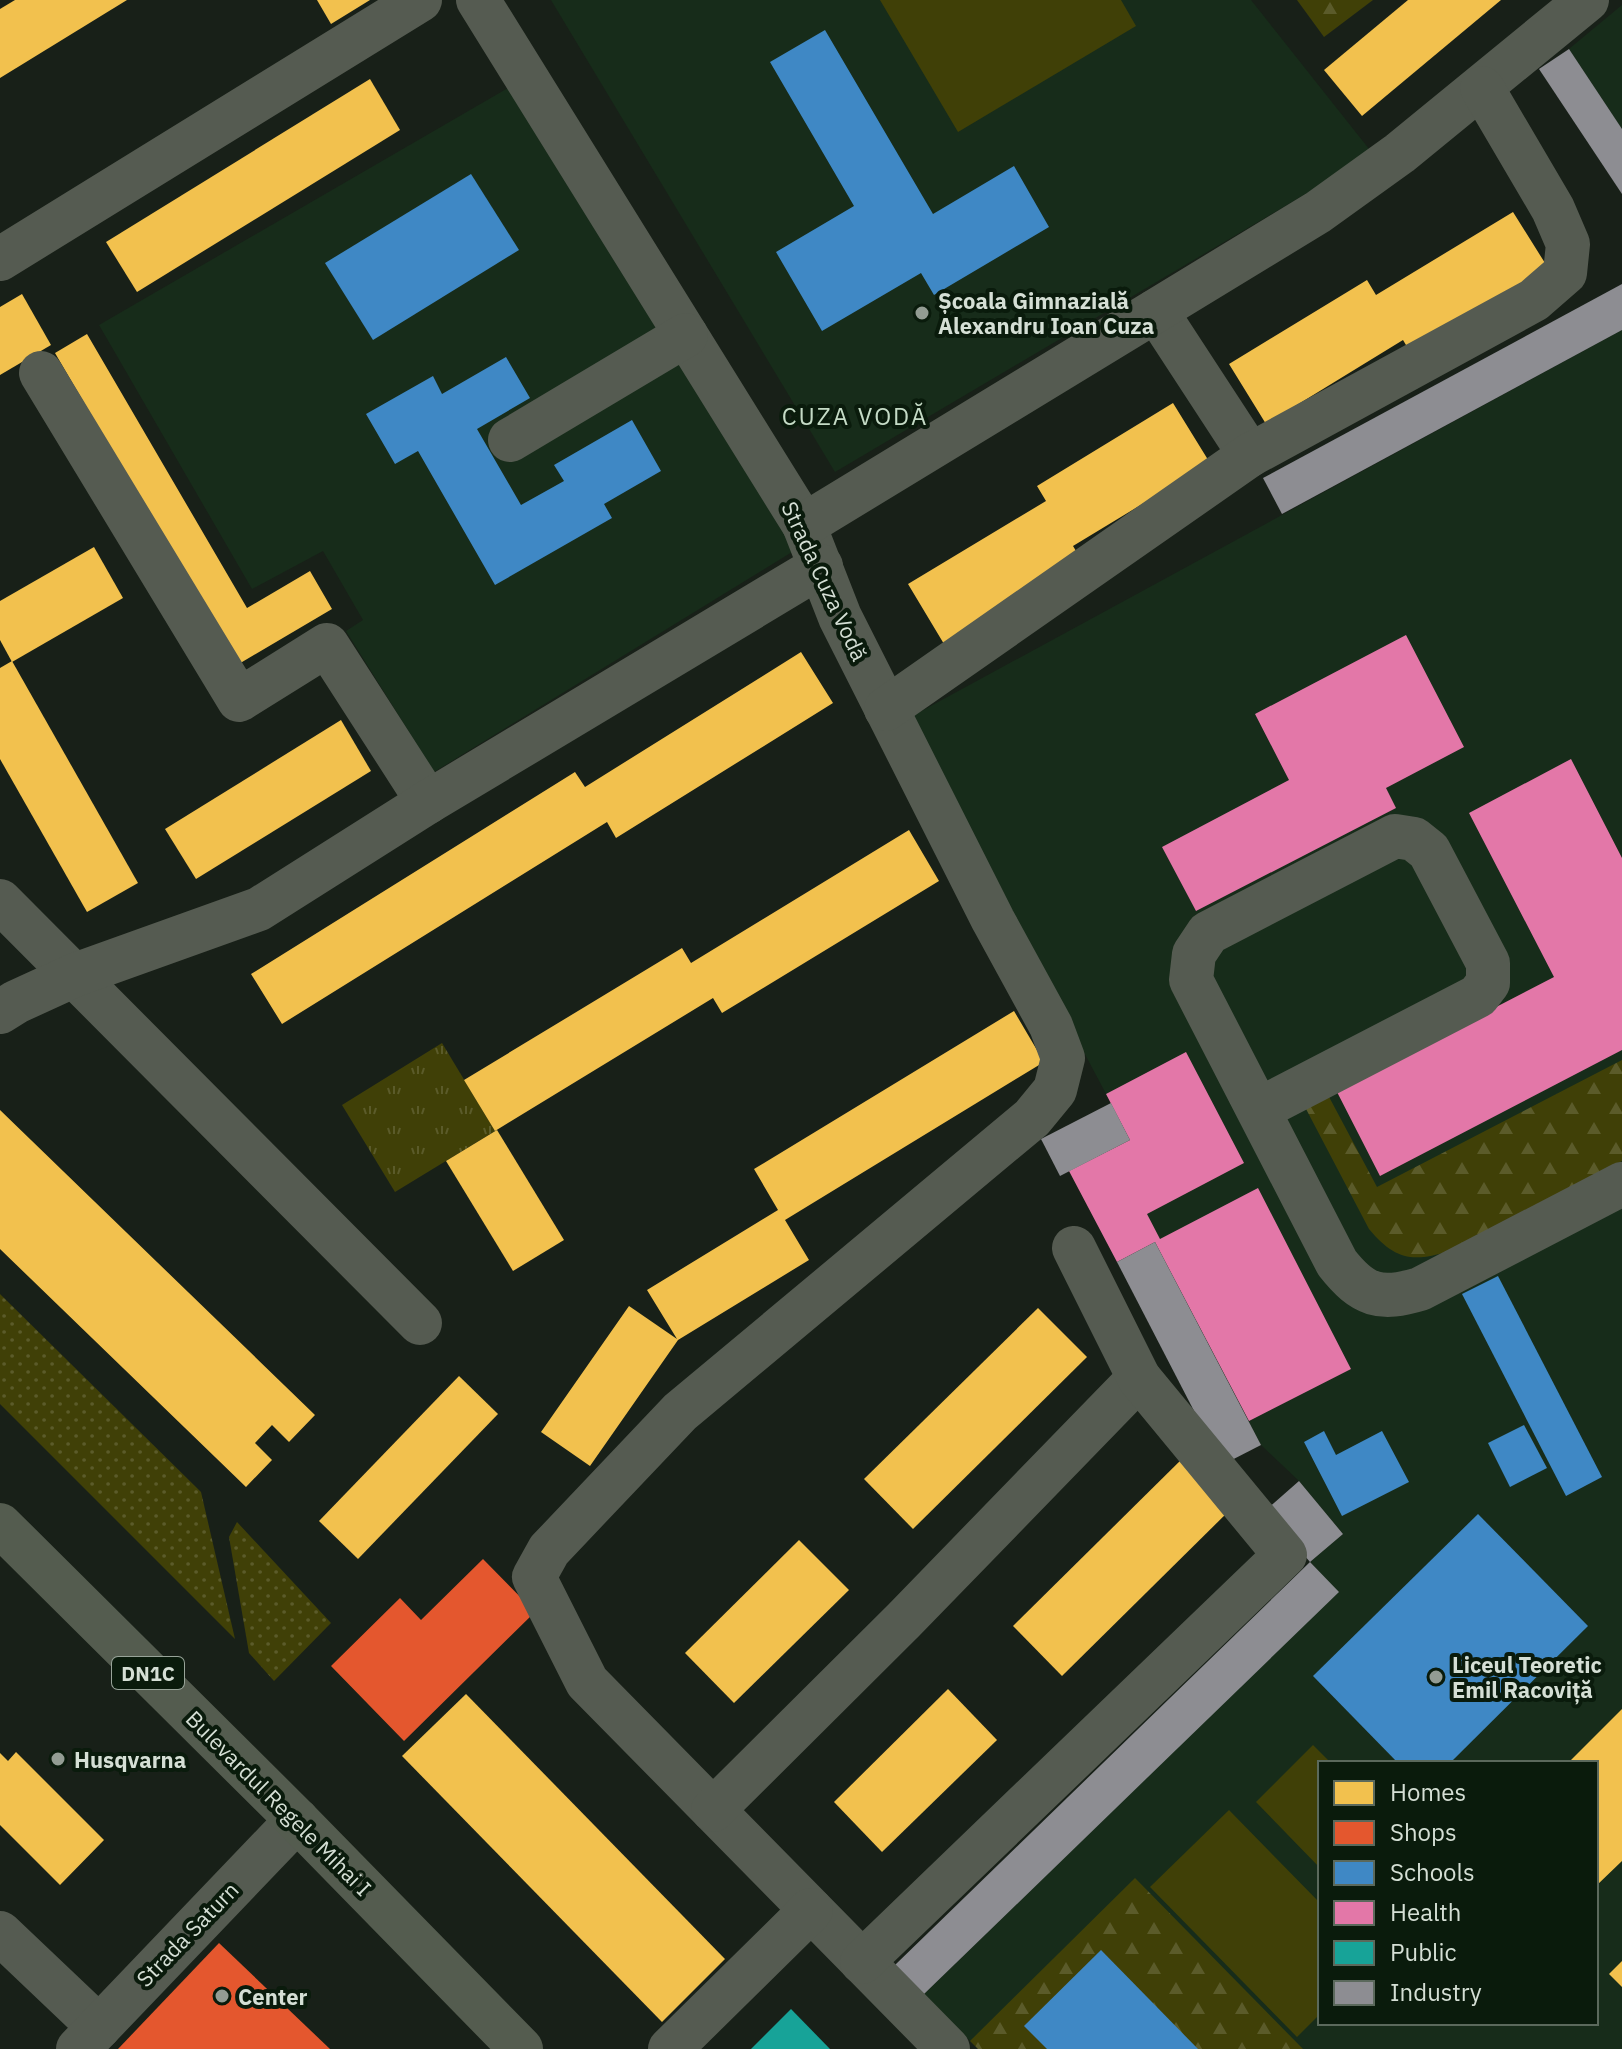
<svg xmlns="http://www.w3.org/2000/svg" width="1622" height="2049" font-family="'IBM Plex Sans',sans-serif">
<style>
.built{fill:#172c1a;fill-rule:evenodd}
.grass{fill:url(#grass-dots)}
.forest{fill:url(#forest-firs)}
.park{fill:url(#park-tufts)}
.garden{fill:#404007}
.homes{fill:#f2c14e}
.shops{fill:#e4572e}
.schools{fill:#3f88c5}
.health{fill:#e377a8}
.public{fill:#17a398}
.industry{fill:#8d8d92}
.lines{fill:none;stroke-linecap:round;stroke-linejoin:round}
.minor{stroke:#555b51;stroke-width:44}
.major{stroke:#545c4f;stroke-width:44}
.poi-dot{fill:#939c93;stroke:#0a1b0c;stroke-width:3}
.labels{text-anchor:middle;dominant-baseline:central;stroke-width:8;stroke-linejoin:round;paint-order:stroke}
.shield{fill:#0a1b0c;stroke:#98a499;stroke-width:2}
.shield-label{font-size:20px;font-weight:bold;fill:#d5dfd5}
.poi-label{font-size:22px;font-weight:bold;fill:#d5dfd5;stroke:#0a1b0c;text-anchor:start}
.street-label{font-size:22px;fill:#d5dfd5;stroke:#0a1b0c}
.neighbourhood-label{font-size:24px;letter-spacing:2px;fill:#c5dbc6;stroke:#0a1b0c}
</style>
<defs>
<pattern id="grass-dots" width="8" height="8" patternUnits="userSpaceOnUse" patternTransform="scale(2)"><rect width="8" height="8" fill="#404007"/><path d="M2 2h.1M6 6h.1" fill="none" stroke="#5b5b2a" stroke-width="1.8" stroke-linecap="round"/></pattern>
<pattern id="forest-firs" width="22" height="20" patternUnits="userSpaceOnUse" patternTransform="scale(2)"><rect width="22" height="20" fill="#404007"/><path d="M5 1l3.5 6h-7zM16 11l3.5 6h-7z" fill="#5b5b2a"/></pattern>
<pattern id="park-tufts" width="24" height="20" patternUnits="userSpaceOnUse" patternTransform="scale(2)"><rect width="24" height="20" fill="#404007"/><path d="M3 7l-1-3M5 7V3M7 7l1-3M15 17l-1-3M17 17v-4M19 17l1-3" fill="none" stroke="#5b5b2a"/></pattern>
</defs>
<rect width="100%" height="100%" fill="#182018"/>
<g class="built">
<path d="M551,0H1251L1373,154L835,472Z"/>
<path d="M1622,5V129L1569,49Z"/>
<path d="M508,88L797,549L434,772L346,631L363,620L323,551L252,589L99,325Z"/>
<path d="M1622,330V2049H978L924,1994L1338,1592L1310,1562L1343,1534L1299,1481L1261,1445L1155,1242L1117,1262L1069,1171L1130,1139L907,719ZM1320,1763H1596V2023H1320Z"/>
</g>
<g class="grass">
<path d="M0,1294L201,1492L235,1639L0,1404Z"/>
<path d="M237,1522L331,1623L274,1681L249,1653L229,1537Z"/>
</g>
<g class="forest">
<path d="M1297,0H1373L1324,37Z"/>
<path d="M1622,1060V1161L1449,1251C1412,1263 1394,1259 1369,1229L1305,1107L1328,1095L1377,1187Z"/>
<path d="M1135,1878L1303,2049H978L970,2041Z"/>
</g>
<path class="park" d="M442,1043L495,1131L395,1192L342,1105Z"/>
<g class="garden">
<path d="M880,0H1121L1136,26L958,132Z"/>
<path d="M1313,1745L1331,1763H1320V1868L1256,1802Z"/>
<path d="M1229,1810L1320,1903V2014L1297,2037L1150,1887Z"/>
</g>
<g class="homes">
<path d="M15,0H127L0,78V9Z"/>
<path d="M317,0H370L331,24Z"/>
<path d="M1408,0H1501L1362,116L1324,70Z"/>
<path d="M370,79L400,130L137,292L106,242Z"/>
<path d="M1513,212L1550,271L1412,355L1403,340L1266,424L1229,364L1367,280L1376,295Z"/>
<path d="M22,294L51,345L0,375V307Z"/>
<path d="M87,334L247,608L310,571L332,609L237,665L55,353Z"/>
<path d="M1173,403L1210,463L1073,546L1082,561L944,644L908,584L1046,501L1037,486Z"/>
<path d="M94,547L123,598L12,662L0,640V601Z"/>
<path d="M801,652L833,703L616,838L607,822L282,1024L251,974L575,772L585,787Z"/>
<path d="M12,661L138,883L87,912L0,759V668Z"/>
<path d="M341,720L371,771L196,879L165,829Z"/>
<path d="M909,830L939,881L722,1013L713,998L495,1131L464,1080L682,948L691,963Z"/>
<path d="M1014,1011L1044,1062L785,1220L809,1260L678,1340L590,1466L541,1432L629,1306L677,1339L647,1290L778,1210L754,1169Z"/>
<path d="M0,1110L315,1415L289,1442L272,1425L255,1443L272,1460L246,1487L0,1249Z"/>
<path d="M497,1130L564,1240L513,1271L446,1161Z"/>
<path d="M1038,1308L1087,1357L913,1529L864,1479Z"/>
<path d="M459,1376L498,1414L358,1559L319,1521Z"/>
<path d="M1187,1454L1236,1504L1062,1676L1013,1626Z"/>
<path d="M799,1540L849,1590L734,1703L685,1653Z"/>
<path d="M948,1689L997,1740L882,1852L834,1802Z"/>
<path d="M466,1694L725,1959L662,2022L402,1756Z"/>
<path d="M1622,1709V1861L1596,1886V1763H1568Z"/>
<path d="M16,1752L104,1840L60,1885L0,1825V1753L8,1761Z"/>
<path d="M1622,1961V1987L1609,1974Z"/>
</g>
<g class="shops">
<path d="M483,1559L535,1612L404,1741L331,1666L400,1598L421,1620Z"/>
<path d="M219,1943L330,2049H118Z"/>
</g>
<g class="schools">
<path d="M825,30L933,214L1014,166L1049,227L934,295L921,273L822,331L776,252L854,206L770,62Z"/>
<path d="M471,174L519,250L373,340L325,263Z"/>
<path d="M506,357L530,398L477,429L521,505L564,481L554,465L632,420L661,471L604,504L612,518L495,585L418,451L395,464L366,414L433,376L442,394Z"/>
<path d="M1498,1276L1602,1477L1566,1496L1462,1294Z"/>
<path d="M1524,1425L1547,1468L1510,1487L1488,1443Z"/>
<path d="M1324,1431L1336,1455L1382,1431L1409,1482L1342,1516L1304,1442Z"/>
<path d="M1478,1514L1588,1626L1450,1763H1398L1313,1676Z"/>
<path d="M1101,1950L1198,2049H1047L1024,2026Z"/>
</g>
<g class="health">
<path d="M1406,635L1464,747L1386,788L1396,808L1196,911L1162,847L1289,780L1255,714Z"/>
<path d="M1571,759L1622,858V1050L1380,1176L1336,1090L1554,977L1469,813Z"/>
<path d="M1186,1052L1244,1163L1147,1214L1160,1239L1258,1188L1351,1369L1249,1421L1155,1242L1117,1262L1069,1171L1130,1140L1106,1094Z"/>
</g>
<path class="public" d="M791,2009L830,2049H751Z"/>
<g class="industry">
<path d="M1569,49L1622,129V194L1539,69Z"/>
<path d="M1622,284V330L1282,514L1263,478Z"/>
<path d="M1111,1103L1130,1140L1060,1176L1041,1139Z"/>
<path d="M1155,1242L1261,1445L1222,1465L1117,1262Z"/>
<path d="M1299,1481L1343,1534L1310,1562L1339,1592L924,1994L895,1965L1310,1562L1266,1510Z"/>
</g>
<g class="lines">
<g class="minor">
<path d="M478,0L804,525L840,617L993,920L1051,1026L1063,1058L1055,1090L1032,1118L680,1412L549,1550L534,1577L587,1682L948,2049"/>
<path d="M0,259L420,0"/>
<path d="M1156,311L1250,455"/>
<path d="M41,373L239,700L327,645L428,802"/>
<path d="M510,440L686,335"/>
<path d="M804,525L1318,212L1400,153L1587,0"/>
<path d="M886,709L1250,455L1534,300L1565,273L1568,244L1553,209L1482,88"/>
<path d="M0,901L420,1323"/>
<path d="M0,1012L16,1002L75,975L259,909L428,802L821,566"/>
<path d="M1258,1110L1478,996L1488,983V963L1429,851L1414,839L1395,836L1208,933L1194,954L1191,980L1337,1263C1363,1296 1380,1301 1420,1289L1622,1184"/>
<path d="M713,1810L904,1620L1139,1378"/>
<path d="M0,1933L99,2027"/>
<path d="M862,1962L1285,1555L1139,1378L1074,1248"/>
<path d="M78,2049L297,1820"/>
<path d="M670,2049L811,1910"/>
</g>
<path class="major" d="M0,1525L297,1820L521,2049"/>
</g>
<g class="poi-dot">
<circle cx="922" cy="313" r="8"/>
<circle cx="1436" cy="1677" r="8"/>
<circle cx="58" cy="1759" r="8"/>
<circle cx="222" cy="1996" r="8"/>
</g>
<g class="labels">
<rect class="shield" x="112" y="1657" width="72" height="32" rx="6"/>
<g class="shield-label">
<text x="148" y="1673">DN1C</text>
</g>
<g class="poi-label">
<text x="938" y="300">Școala Gimnazială<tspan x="938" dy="25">Alexandru Ioan Cuza</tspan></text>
<text x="1452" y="1664">Liceul Teoretic<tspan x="1452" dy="25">Emil Racoviță</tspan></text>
<text x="74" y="1759">Husqvarna</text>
<text x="238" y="1996">Center</text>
</g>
<g class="street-label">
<text transform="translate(825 581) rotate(65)">Strada Cuza Vodă</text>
<text transform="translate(279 1803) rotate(45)">Bulevardul Regele Mihai I</text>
<text transform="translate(187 1934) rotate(-46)">Strada Saturn</text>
</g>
<g class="neighbourhood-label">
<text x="855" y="416">CUZA VODĂ</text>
</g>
</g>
<rect x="1318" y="1761" width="280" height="264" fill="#0a1b0c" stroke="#5b695c" stroke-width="2"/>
<rect x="1334" y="1781" width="40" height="24" fill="#f2c14e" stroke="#5b695c" stroke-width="2"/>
<text x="1390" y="1801" font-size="24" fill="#d5dfd5">Homes</text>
<rect x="1334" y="1821" width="40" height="24" fill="#e4572e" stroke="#5b695c" stroke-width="2"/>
<text x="1390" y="1841" font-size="24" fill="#d5dfd5">Shops</text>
<rect x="1334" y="1861" width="40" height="24" fill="#3f88c5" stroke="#5b695c" stroke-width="2"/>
<text x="1390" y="1881" font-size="24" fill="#d5dfd5">Schools</text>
<rect x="1334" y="1901" width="40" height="24" fill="#e377a8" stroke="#5b695c" stroke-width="2"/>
<text x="1390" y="1921" font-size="24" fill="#d5dfd5">Health</text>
<rect x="1334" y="1941" width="40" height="24" fill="#17a398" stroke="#5b695c" stroke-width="2"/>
<text x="1390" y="1961" font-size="24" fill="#d5dfd5">Public</text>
<rect x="1334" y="1981" width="40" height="24" fill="#8d8d92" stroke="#5b695c" stroke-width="2"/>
<text x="1390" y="2001" font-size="24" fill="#d5dfd5">Industry</text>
</svg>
